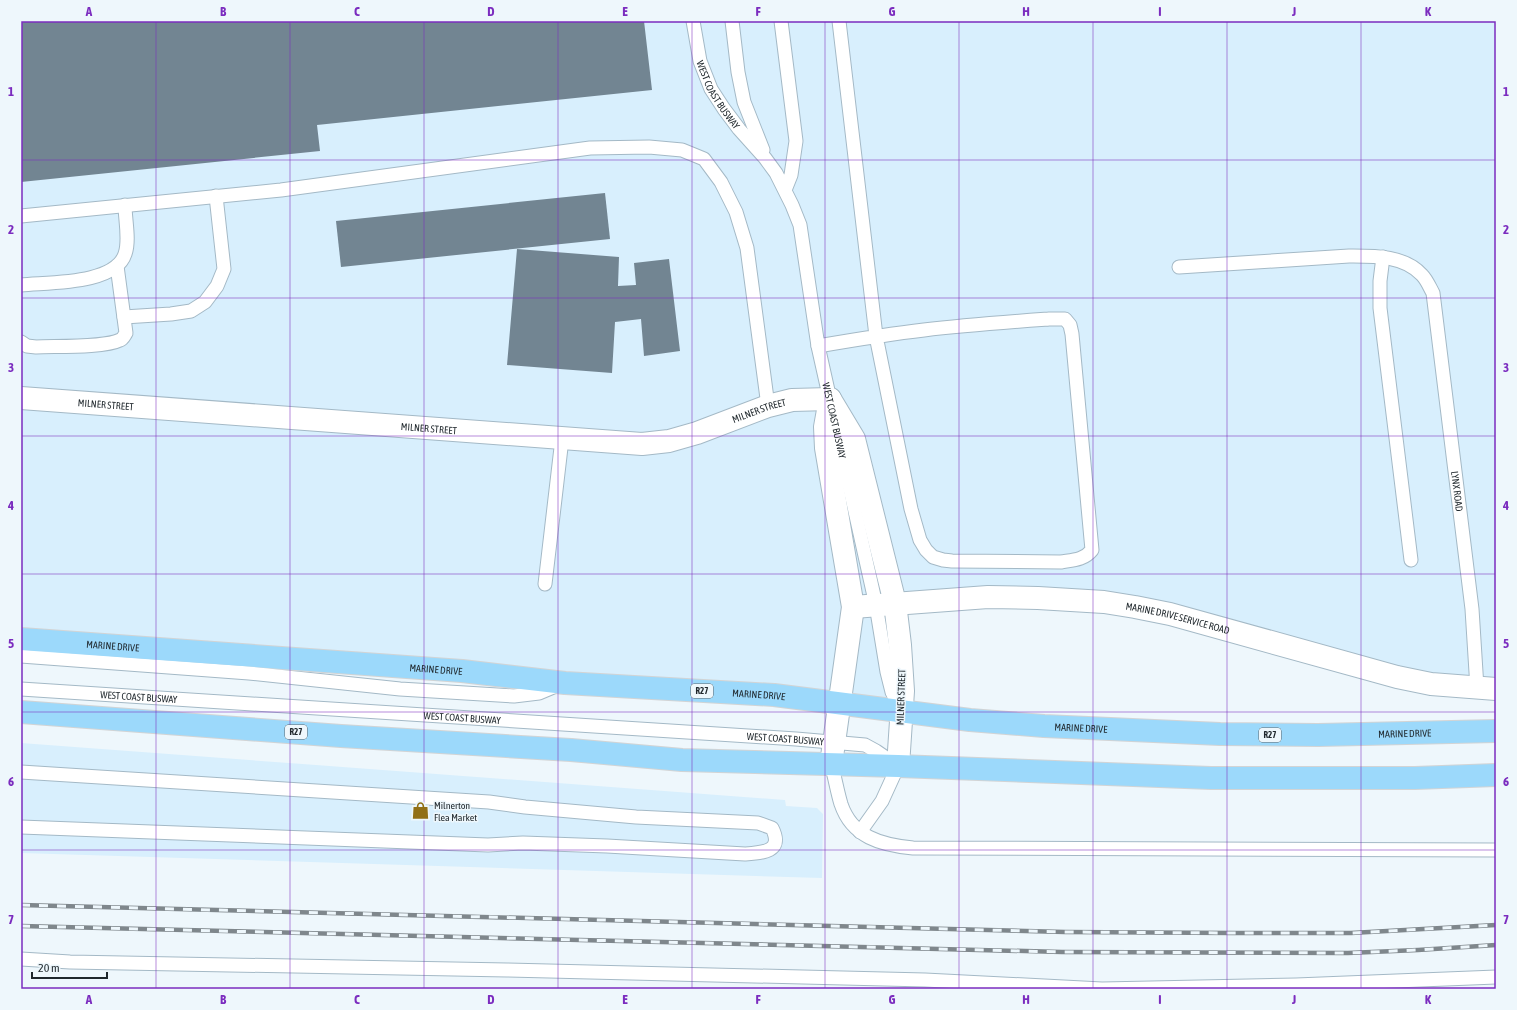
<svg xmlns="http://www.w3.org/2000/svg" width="1517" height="1010" font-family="'Asap Condensed',sans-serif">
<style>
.built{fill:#d8effd}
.building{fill:#728592}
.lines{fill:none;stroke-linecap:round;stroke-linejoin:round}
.lane-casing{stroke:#a4b9c6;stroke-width:15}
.street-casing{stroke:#a4b9c6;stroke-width:24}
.primary-casing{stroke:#d2d4d5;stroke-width:24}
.lane{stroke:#fff;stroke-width:13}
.street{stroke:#fff;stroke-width:22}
.primary{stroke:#9cd9fb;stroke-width:22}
.rail-casing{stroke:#7f878c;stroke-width:4.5}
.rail{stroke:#eef7fc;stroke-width:3;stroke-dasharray:9;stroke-linecap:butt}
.grid{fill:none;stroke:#7b2cbf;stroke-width:1;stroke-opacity:0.55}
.labels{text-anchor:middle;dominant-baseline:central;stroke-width:3;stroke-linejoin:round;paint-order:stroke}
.shield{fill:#eef7fc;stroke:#5d656a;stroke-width:1}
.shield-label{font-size:9px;font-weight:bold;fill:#1f272c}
.street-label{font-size:10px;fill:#1f272c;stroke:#eef7fc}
.poi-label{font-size:10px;fill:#1f272c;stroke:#eef7fc;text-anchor:start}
.neatline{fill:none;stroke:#7b2cbf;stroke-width:1.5}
.grid-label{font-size:13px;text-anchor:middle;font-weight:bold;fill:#7b2cbf}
</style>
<rect width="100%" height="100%" fill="#eef7fc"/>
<g class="built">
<path d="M21,21H1496V691L1170,613L895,603L902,710L21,639Z"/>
<path d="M21,743L785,800L786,806L817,808L823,814L822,878L21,853Z"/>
</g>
<g class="building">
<path d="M21,21H644L652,90L317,125L320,151L21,182Z"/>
<path d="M605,193L610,239L341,267L336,221Z"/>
<path d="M517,249L619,257L618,286L636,285L634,263L669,259L680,351L644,356L641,319L615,322L612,373L507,365Z"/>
</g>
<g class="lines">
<defs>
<g id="lane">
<path id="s1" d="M693,21L700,61L711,89L724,109L739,129L765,158L776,173L792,205L800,225L818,346L876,605L887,672L892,692L900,708"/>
<path d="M732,21L738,72L744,102L763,150"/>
<path d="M781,21L796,141L791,175L785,190"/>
<path d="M21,216L281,190L590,148L649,147L682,150L704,159L721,182L736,212L747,248L768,406"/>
<path d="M1383,257L1380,281V308L1411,560"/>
<path id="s2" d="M1179,267L1349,256C1373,256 1404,255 1422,275C1427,280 1430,288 1433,293L1472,609L1477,688"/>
<path d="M21,285C47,282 115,285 125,254C130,240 125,220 125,205"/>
<path d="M124,317L171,314L191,311L205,302L217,286L224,269L216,196"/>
<path d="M21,342L27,346L36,347C55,346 104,348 120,340C123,339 124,336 126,333L117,266"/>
<path d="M818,346C853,340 889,334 924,330C966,325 1008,322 1049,319H1065L1070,325L1072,334L1092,550C1084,560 1073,560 1061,562L952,561L943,560L933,557L926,550L920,540L911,509L876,336L839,21"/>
<path d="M545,584L562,439"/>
<path d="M21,656L249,673L400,689L514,696L539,693L558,685"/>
<path id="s3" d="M21,689L796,739L865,745L876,751L898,766L882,801L860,832"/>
<path d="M831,764C835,777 837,791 841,804C852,837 881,845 913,848L1496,850"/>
<path d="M21,772L489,802L525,807L636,817L758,823L772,828C784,852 762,853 745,854L607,846L523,843L488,845L21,827"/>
<path d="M21,959L70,962L507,970L925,980L1102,989L1296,985L1496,977"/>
</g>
<g id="street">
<path id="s4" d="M21,398L642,444L669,441L697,433L768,406L792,400L830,399"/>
<path d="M830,399L854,439L895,603L900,645L903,691L898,766"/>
<path d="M830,399L825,427L826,448L853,607L831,764"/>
<path id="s5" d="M853,607L988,597L1038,598L1104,602L1135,607L1170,614L1397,677L1431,684L1496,689"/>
</g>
<g id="primary">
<path id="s6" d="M21,639L462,671L565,683L774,695L970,720L1044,726L1220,734L1318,735L1496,731"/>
<path d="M21,712L341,736L571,750L682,760L898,766L1211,778H1415L1496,775"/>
</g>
</defs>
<use href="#lane" class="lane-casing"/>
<use href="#street" class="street-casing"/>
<use href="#primary" class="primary-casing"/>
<use href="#lane" class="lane"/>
<use href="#street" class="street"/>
<use href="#primary" class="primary"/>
<defs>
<g id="rail">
<path d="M21,905L1065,932L1235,933H1351L1496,925"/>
<path d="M21,926L1062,952L1348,953L1418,950L1496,945"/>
</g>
</defs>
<use href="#rail" class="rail-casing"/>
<use href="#rail" class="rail"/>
</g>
<path class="grid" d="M156,21V989M290,21V989M424,21V989M558,21V989M692,21V989M825,21V989M959,21V989M1093,21V989M1227,21V989M1361,21V989M21,160H1496M21,298H1496M21,436H1496M21,574H1496M21,712H1496M21,850H1496"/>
<defs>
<symbol id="shop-bare" viewBox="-9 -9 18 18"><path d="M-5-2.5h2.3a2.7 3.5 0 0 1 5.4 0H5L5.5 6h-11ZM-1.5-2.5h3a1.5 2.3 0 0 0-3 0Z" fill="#927017" stroke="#eef7fc" stroke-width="2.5" paint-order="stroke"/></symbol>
</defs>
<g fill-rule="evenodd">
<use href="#shop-bare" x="408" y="798" width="25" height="25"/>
</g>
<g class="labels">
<g class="shield">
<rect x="691" y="684" width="22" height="14" rx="3"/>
<rect x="285" y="725" width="22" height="14" rx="3"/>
<rect x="1259" y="728" width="22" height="14" rx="3"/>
</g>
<g class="shield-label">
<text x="702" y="691">R27</text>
<text x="296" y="732">R27</text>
<text x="1270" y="735">R27</text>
</g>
<g class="street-label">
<text stroke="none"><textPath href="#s1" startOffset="79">WEST COAST BUSWAY</textPath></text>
<text stroke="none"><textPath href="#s4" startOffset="85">MILNER STREET</textPath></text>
<text stroke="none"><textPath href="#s4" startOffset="745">MILNER STREET</textPath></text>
<text stroke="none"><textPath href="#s1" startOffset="433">WEST COAST BUSWAY</textPath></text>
<text stroke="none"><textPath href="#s4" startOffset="409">MILNER STREET</textPath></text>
<text stroke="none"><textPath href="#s2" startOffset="469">LYNX ROAD</textPath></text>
<text stroke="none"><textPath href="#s5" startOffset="327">MARINE DRIVE SERVICE ROAD</textPath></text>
<text stroke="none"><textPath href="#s6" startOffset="92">MARINE DRIVE</textPath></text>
<text stroke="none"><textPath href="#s6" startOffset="416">MARINE DRIVE</textPath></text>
<text stroke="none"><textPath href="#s6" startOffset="740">MARINE DRIVE</textPath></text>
<text transform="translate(901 697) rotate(-88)">MILNER STREET</text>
<text stroke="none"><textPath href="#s3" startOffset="118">WEST COAST BUSWAY</textPath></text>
<text stroke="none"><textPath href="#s3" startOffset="442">WEST COAST BUSWAY</textPath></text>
<text stroke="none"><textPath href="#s6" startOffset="1064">MARINE DRIVE</textPath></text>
<text stroke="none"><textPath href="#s6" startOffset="1388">MARINE DRIVE</textPath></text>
<text stroke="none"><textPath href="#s3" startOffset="766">WEST COAST BUSWAY</textPath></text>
</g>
<g class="poi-label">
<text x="434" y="805">Milnerton<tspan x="434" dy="12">Flea Market</tspan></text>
</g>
</g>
<rect width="1517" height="1010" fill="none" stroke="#eef7fc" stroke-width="44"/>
<path d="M32 972v6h75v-6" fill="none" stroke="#1f272c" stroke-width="2"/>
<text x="38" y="972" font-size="12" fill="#1f272c" stroke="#eef7fc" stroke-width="3" paint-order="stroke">20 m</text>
<rect x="22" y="22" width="1473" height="966" class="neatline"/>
<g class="grid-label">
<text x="89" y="16">A</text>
<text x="223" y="16">B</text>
<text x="357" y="16">C</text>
<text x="491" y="16">D</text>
<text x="625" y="16">E</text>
<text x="758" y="16">F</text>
<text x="892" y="16">G</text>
<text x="1026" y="16">H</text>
<text x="1160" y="16">I</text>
<text x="1294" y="16">J</text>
<text x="1428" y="16">K</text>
<text x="11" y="96">1</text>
<text x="1506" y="96">1</text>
<text x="11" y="234">2</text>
<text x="1506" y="234">2</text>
<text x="11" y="372">3</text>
<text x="1506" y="372">3</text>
<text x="11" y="510">4</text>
<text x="1506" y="510">4</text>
<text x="11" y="648">5</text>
<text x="1506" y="648">5</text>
<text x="11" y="786">6</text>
<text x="1506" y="786">6</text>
<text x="11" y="924">7</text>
<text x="1506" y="924">7</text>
<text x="89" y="1004">A</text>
<text x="223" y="1004">B</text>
<text x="357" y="1004">C</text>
<text x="491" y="1004">D</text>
<text x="625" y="1004">E</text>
<text x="758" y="1004">F</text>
<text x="892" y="1004">G</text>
<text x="1026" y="1004">H</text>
<text x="1160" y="1004">I</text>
<text x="1294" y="1004">J</text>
<text x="1428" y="1004">K</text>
</g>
</svg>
